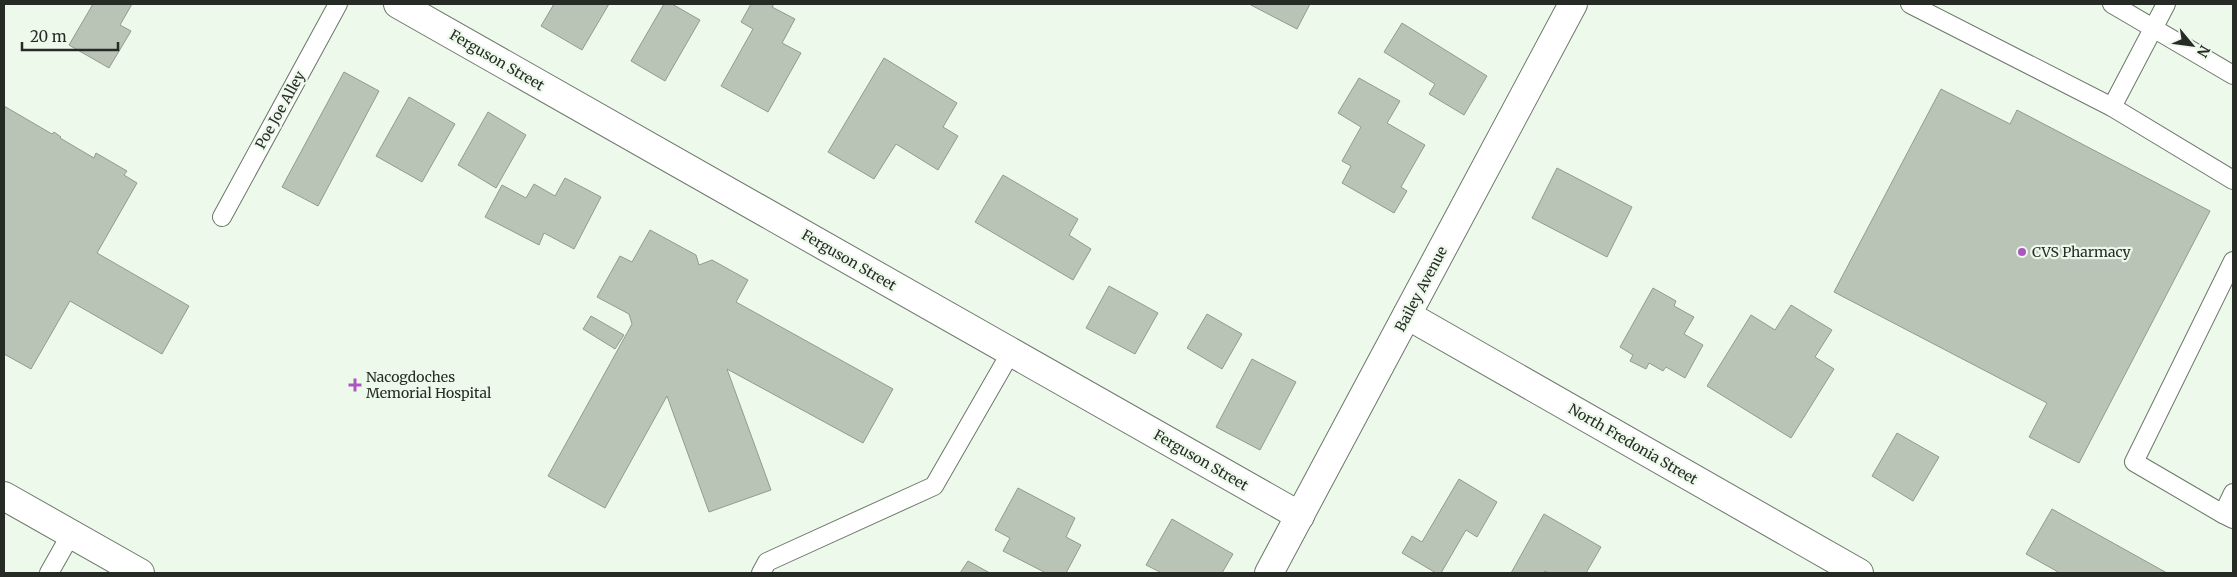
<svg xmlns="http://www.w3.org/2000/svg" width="2237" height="577" font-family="Merriweather,serif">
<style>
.building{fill:#b9c4b7;stroke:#919c8f}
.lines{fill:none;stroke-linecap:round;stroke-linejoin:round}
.lane-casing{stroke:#6d776b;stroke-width:20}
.street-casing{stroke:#6d776b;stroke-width:30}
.lane{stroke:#fff;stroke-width:18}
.street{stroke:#fff;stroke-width:28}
.poi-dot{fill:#ad54c0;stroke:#edf9eb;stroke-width:2}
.labels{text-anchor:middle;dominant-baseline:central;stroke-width:4.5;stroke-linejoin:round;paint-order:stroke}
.street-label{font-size:14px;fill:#272b26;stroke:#edf9eb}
.poi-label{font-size:14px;fill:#272b26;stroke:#edf9eb;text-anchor:start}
</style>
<rect width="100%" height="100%" fill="#edf9eb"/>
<g class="building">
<path d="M93,4H132L120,25L131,31L109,68L69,45Z"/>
<path d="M554,4H609L582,50L541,26Z"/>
<path d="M664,4H672L700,20L665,81L631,61Z"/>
<path d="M751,4H774L772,7L795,19L782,43L801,53L768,112L721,86L753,29L741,22Z"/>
<path d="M1249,4H1310L1297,29Z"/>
<path d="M1402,23L1487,76L1464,115L1429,94L1435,84L1384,52Z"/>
<path d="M884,58L957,103L943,127L958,136L938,170L896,144L874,179L828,152Z"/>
<path d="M344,72L379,91L318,206L282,187Z"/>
<path d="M1359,78L1400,101L1387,123L1425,145L1401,187L1407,191L1394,213L1342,183L1351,166L1342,161L1361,127L1338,113Z"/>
<path d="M1941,89L2010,124L2017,110L2210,211L2079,463L2029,437L2047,403L1834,292Z"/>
<path d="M409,97L455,124L422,182L376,156Z"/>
<path d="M4,106L52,134L54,132L61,137L60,138L94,158L96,153L127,171L124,175L137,183L97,253L189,306L162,354L70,301L31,369L4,354Z"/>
<path d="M488,112L526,135L496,188L458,165Z"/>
<path d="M1557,168L1632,207L1607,257L1532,218Z"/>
<path d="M1003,175L1078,219L1069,235L1091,249L1073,280L975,222Z"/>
<path d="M565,178L601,197L574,249L544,233L539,245L485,217L502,185L526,198L534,184L555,196Z"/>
<path d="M650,230L696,255L699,265L712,260L748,280L736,302L893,389L863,443L727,369L771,490L709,512L667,396L605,508L548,476L632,324L629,314L597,297L620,256L632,262Z"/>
<path d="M1109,286L1158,313L1135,354L1086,328Z"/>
<path d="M1653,288L1676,301L1674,306L1694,317L1684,334L1703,345L1685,378L1666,367L1663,371L1649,363L1646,369L1630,361L1633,355L1620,347Z"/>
<path d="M1791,305L1832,330L1815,357L1834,369L1791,438L1707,386L1751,315L1775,330Z"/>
<path d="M1207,314L1242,334L1222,369L1187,348Z"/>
<path d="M591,316L624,335L615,349L583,329Z"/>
<path d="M1252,359L1296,382L1260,450L1216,427Z"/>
<path d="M1897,433L1939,457L1913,501L1872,476Z"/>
<path d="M1459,479L1497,502L1477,537L1466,530L1441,573H1436L1402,553L1412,536L1422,542Z"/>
<path d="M1018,488L1075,518L1066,537L1081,545L1066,573H1046L1003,551L1010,538L995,530Z"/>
<path d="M2052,509L2167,573H2060L2026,554Z"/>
<path d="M1544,514L1601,547L1586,573H1549L1545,571L1543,573H1511Z"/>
<path d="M1172,519L1233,554L1222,573H1162L1146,565Z"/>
<path d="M968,561L990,573H960Z"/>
</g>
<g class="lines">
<defs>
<g id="lane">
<path d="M1910,4L2112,107L2166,4"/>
<path d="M2112,4L2233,75"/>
<path d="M2112,107L2233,180"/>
<path d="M222,217L338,4"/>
<path d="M2223,514L2134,462L2233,261"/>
<path d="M2233,519L2223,514L2233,493"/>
<path d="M49,573L71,534"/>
<path d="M761,573L767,562L934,486L1011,352"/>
</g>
<g id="street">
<path d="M398,4L1300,516"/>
<path d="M1407,315L1859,573"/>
<path d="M4,496L140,573"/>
<path d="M1269,573L1573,4"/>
</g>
</defs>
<use href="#lane" class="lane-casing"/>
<use href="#street" class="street-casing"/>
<use href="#lane" class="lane"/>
<use href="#street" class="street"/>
</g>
<g class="poi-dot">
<circle cx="2022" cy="252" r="5"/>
<path d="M352.5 377.5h5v5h5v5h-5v5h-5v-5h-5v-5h5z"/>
</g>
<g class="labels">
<g class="street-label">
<text transform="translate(497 60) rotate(30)">Ferguson Street</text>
<text transform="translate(280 110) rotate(-61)">Poe Joe Alley</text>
<text transform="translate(849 260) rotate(30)">Ferguson Street</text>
<text transform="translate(1421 289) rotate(-62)">Bailey Avenue</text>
<text transform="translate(1633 444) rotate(30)">North Fredonia Street</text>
<text transform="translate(1201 460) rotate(30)">Ferguson Street</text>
</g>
<g class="poi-label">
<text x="2032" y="252">CVS Pharmacy</text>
<text x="366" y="377">Nacogdoches<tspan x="366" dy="16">Memorial Hospital</tspan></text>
</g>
</g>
<rect width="2237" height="577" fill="none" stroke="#272b26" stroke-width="10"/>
<g transform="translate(2192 45) rotate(119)" stroke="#edf9eb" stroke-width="4" paint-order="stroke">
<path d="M0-4L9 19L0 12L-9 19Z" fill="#272b26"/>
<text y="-8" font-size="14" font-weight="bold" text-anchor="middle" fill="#272b26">N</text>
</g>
<path d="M22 42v8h96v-8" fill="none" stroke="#272b26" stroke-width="2.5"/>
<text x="30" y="42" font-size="15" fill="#272b26" stroke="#edf9eb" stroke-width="4" paint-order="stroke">20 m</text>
</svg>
